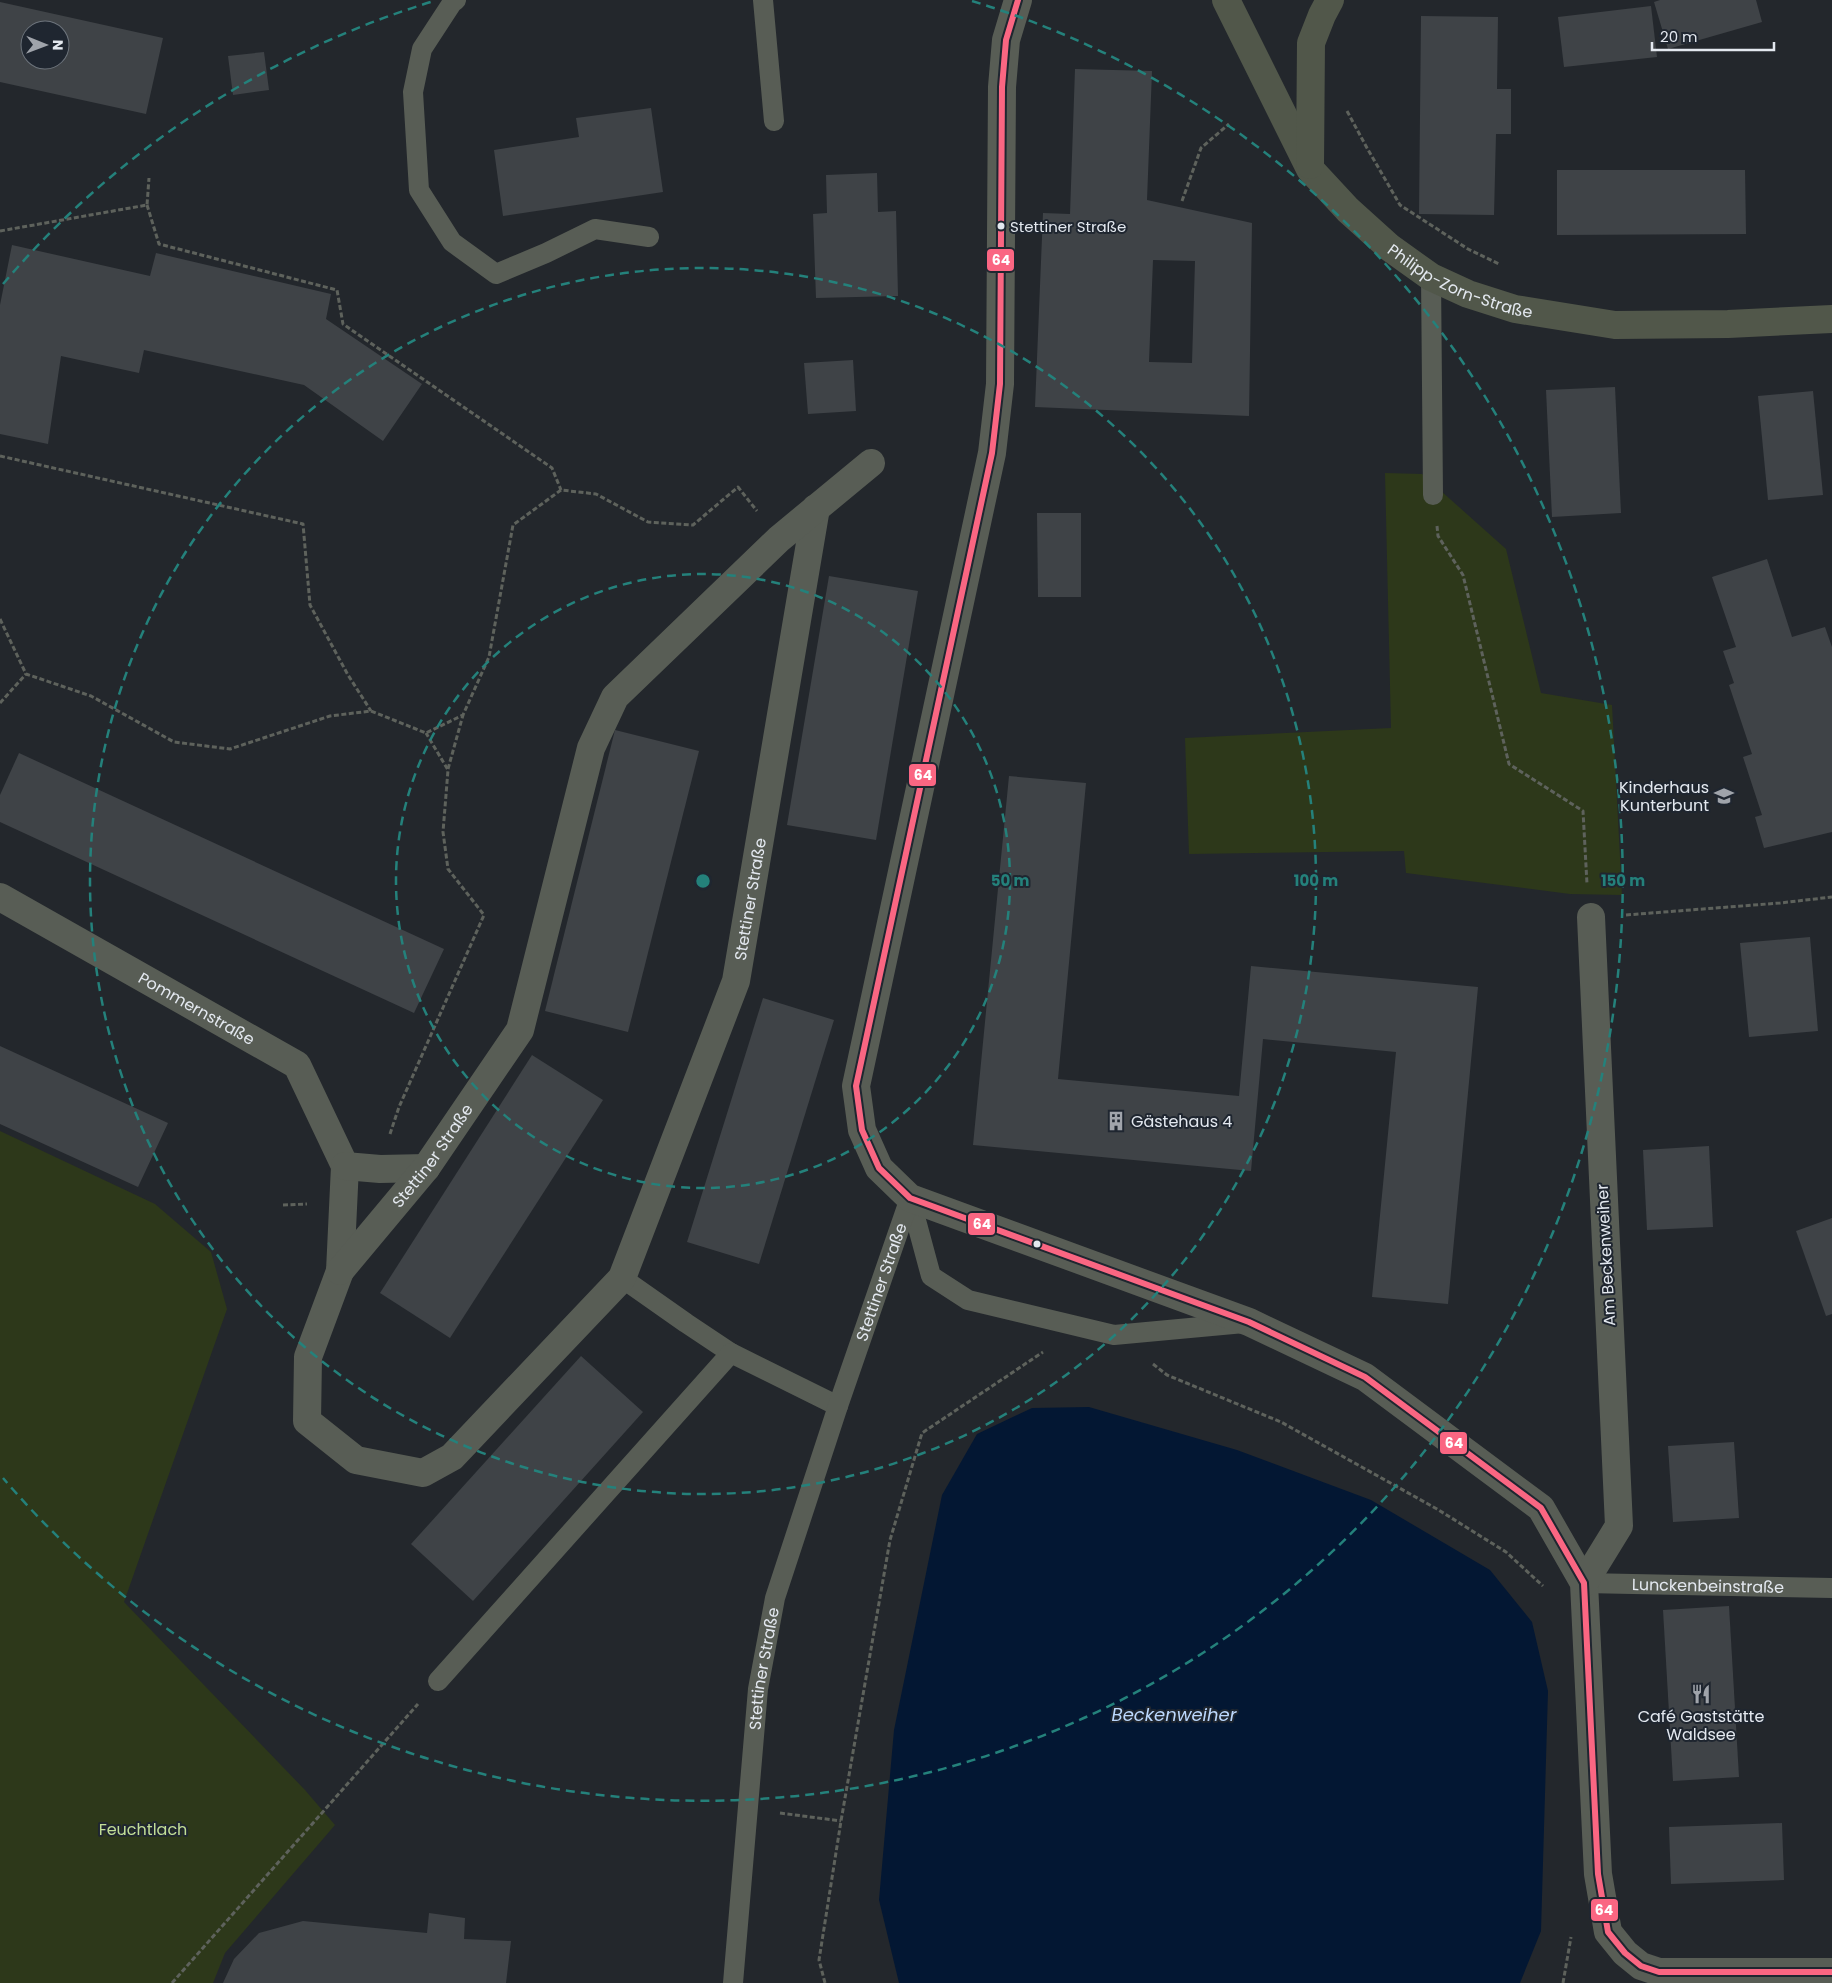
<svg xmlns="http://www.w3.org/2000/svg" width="1832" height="1983" font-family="Poppins,sans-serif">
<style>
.green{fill:#2d381a}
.water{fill:#031733}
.building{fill:#3f4347;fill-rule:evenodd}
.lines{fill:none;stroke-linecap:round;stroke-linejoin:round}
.path{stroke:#5e625c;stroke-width:3;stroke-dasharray:5 2.5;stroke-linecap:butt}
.lane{stroke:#585d55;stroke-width:20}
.street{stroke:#585d55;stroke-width:28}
.secondary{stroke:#51574a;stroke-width:28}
.bus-1-casing{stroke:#1f2630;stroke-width:10}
.bus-1{stroke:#fa6682;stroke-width:6}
.ring{fill:none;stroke:#24817b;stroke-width:2.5;stroke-dasharray:9 6}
.bus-dot{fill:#e3e8ef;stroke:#1f2630;stroke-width:2}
.labels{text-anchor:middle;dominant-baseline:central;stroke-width:4;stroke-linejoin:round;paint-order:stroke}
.bus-label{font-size:15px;fill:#e3e8ef;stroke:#1f2630;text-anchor:start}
.street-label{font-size:16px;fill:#e3e8ef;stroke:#1f2630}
.poi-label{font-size:16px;fill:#e3e8ef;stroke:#1f2630;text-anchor:end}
.park-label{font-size:16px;fill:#c2de96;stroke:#1f2630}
.water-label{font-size:18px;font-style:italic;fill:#bcd8fd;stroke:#1f2630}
.centre{fill:#24817b;stroke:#1f2630;stroke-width:2.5}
.ring-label{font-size:15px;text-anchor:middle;font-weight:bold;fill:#24817b;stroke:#1f2630;stroke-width:4;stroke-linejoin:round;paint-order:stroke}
.line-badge{stroke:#1f2630;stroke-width:2}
.badge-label{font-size:14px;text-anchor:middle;font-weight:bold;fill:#fff}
</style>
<rect width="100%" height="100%" fill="#23272c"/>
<g class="green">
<path d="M1385,473L1422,474L1506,549L1541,693L1612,705L1622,895L1570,894L1406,873L1404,851L1189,854L1185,738L1391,728Z"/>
<path d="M0,1131L155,1204L211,1252L227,1309L124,1602L305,1790L335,1825L225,1953L213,1983H0Z"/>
</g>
<path class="water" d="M1089,1407L1237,1450L1371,1500L1490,1570L1532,1622L1548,1691L1541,1931L1520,1983H899L879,1900L894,1730L942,1495L977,1434L1032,1408Z"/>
<g class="building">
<path d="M1660,0H1756L1762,22L1668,49L1654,2Z"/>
<path d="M0,2L163,38L146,114L0,82ZM30,30H60V60H30Z"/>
<path d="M1651,6L1657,57L1564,67L1558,17Z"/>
<path d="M1421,16L1498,17L1497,89H1511V134H1496L1494,215L1419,214Z"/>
<path d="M264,52L269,90L233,95L228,56Z"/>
<path d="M1075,69L1152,71L1147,200L1252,223L1249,416L1035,407L1043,213L1070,214ZM1153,260L1195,261L1192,363L1149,362Z"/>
<path d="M651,108L663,192L503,216L494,150L579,137L576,118Z"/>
<path d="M1557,170H1745L1746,234L1557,235Z"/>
<path d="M877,173L878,212L896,211L898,296L816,298L813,214L827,213L826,175Z"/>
<path d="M12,245L150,276L156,253L331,294L326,319L422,384L383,441L304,385L144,350L139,373L61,356L48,444L0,434V305Z"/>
<path d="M853,360L856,411L808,414L804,363Z"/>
<path d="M1615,387L1621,513L1552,517L1546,390Z"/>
<path d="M1813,391L1823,495L1768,500L1758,396Z"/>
<path d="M1037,513H1081V597H1038Z"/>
<path d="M1767,559L1792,637L1825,627L1832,647V832L1764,848L1755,817L1762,815L1743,757L1752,754L1729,685L1734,683L1723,651L1736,647L1712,577Z"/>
<path d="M829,576L918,591L876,840L787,825Z"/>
<path d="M615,730L699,751L628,1032L545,1011Z"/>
<path d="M19,753L444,949L414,1013L0,822V795Z"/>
<path d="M1009,776L1086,783L1058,1079L1239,1096L1251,966L1478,987L1448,1304L1372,1297L1396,1052L1263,1039L1251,1171L973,1145Z"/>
<path d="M1810,937L1818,1031L1749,1037L1740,943Z"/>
<path d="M763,998L834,1020L759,1264L687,1242Z"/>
<path d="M0,1046L168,1123L138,1187L0,1124Z"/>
<path d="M532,1055L603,1100L450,1338L380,1293Z"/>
<path d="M1709,1146L1713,1227L1647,1230L1643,1150Z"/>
<path d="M1832,1218V1314L1826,1316L1796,1231Z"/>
<path d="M581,1356L643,1412L473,1601L411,1544Z"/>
<path d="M1734,1442L1739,1518L1673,1522L1668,1446Z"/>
<path d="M1729,1606L1739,1777L1673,1781L1663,1610Z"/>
<path d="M1782,1823L1784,1880L1671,1884L1669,1827Z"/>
<path d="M429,1913L465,1918L464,1939L511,1941L506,1983H223L234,1959L259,1933L303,1921L427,1933Z"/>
</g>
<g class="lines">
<g class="path">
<path d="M1347,111L1367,148L1400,205L1468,249L1499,264"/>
<path d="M1182,201L1201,148L1229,124"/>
<path d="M147,205L159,244L337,290L343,324L552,468L561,490"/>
<path d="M0,231L147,205L149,178"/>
<path d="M0,456L303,524L310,605L348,675L371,711"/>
<path d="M1437,526L1438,536L1463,575L1509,764L1583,811L1587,884"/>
<path d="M0,619L26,674L91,696L174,742L230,749L330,716L371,711L426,733L463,715L489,657L513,525L561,490L596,494L648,522L693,525L738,487L757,511"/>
<path d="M0,703L26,674"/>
<path d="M448,769L463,715"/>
<path d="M1626,915L1780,903L1832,897"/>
<path d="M390,1134L399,1107L484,915L448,869L443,832L448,770L426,733"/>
<path d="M283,1205L307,1204"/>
<path d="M1153,1364L1167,1375L1281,1422L1437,1509L1506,1552L1543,1586"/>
<path d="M780,1813L841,1821"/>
<path d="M172,1983L418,1704"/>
<path d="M825,1983L819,1960L841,1821L890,1540L922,1433L1043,1352"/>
<path d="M1563,1983L1571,1937"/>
</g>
<g class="lane">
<path d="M456,0L452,3L422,49L413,92L419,190L452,242L496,274L546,253L595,229L649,237"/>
<path d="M763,0L774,121"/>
<path d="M1431,277L1433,495"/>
<path d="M910,1198L931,1276L968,1300L1114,1335L1244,1323"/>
<path d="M622,1278L686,1323L731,1353"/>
<path id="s1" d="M1584,1583L1832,1588"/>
<path d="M438,1681L731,1353L838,1406"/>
<path id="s2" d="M733,1983L758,1689L775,1598L838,1406L910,1198"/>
</g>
<g class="street">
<path d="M1018,0L1006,40L1002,87L1000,384L992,453L856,1086L862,1130L879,1168L910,1198L1249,1322L1365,1377L1541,1508L1584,1583L1598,1874L1608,1932L1625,1953L1641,1966L1659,1972H1832"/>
<path id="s3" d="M0,897L297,1065L345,1166L340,1271L308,1357L307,1421L356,1460L423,1473L452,1457L622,1278L736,981L816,508"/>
<path d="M345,1166L380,1169L426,1168"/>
<path id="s4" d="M340,1271L426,1168L520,1030L591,748L615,697L779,539L871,463"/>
<path d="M1584,1583L1619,1526L1591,917"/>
</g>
<g class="secondary">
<path id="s5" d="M1226,0L1310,169L1348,210L1389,247L1431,277L1468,294L1515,309L1615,325L1728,324L1832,319"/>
<path d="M1310,165L1311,43L1322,15L1330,0"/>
</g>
<defs>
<path id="bus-1" d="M1018,0L1006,40L1002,87L1000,384L992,453L856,1086L862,1130L879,1168L910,1198L1249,1322L1365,1377L1541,1508L1584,1583L1598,1874L1608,1932L1625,1953L1641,1966L1659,1972H1832"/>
</defs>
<use href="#bus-1" class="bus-1-casing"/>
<use href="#bus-1" class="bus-1"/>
</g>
<g class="ring">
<circle cx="703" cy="881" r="307"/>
<circle cx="703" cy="881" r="613"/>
<path d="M3 284A920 920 0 0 1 434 1M972 1A920 920 0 1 1 3 1478"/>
</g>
<defs>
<symbol id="school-bare" viewBox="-9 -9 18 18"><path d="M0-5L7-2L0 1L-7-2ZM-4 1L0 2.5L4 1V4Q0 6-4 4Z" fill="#a0a4ab" stroke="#1f2630" stroke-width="2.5" paint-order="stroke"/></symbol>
<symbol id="building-bare" viewBox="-9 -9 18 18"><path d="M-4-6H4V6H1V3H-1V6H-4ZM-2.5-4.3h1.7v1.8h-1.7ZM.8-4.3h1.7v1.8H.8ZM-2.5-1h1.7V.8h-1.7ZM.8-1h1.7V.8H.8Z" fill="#a0a4ab" stroke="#1f2630" stroke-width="2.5" paint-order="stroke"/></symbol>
<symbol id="restaurant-bare" viewBox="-9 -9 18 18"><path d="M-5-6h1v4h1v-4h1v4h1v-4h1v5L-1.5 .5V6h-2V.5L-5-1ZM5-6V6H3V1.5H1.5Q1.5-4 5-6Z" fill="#a0a4ab" stroke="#1f2630" stroke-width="2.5" paint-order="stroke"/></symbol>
</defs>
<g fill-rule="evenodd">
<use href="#school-bare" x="1710" y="782" width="28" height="28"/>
<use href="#building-bare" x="1102" y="1107" width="28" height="28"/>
<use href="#restaurant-bare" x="1687" y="1680" width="28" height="28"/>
</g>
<g class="bus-dot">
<circle cx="1001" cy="226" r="4.5"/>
<circle cx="1037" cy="1244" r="4.5"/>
</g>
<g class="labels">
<g class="bus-label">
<text x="1010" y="226">Stettiner Straße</text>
</g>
<g class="street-label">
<text stroke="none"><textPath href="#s5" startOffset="380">Philipp-Zorn-Straße</textPath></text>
<text stroke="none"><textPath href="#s3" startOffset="1526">Stettiner Straße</textPath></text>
<text stroke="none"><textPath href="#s3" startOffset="226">Pommernstraße</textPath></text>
<text stroke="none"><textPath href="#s4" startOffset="148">Stettiner Straße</textPath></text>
<text transform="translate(1606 1255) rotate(-93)">Am Beckenweiher</text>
<text stroke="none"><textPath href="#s2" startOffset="721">Stettiner Straße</textPath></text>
<text stroke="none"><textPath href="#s1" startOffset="124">Lunckenbeinstraße</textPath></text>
<text stroke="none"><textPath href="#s2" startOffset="316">Stettiner Straße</textPath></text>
</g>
<g class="poi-label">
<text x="1709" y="787">Kinderhaus<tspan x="1709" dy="18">Kunterbunt</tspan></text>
<text x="1131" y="1121" text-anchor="start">Gästehaus 4</text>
<text x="1701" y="1716" text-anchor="middle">Café Gaststätte<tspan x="1701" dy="18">Waldsee</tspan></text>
</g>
<g class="park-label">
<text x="143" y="1829">Feuchtlach</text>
</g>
<g class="water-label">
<text x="1174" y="1714">Beckenweiher</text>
</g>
</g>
<circle cx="703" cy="881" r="8" class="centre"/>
<g class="ring-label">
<text x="1010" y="886">50 m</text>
<text x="1316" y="886">100 m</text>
<text x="1623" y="886">150 m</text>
</g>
<g class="line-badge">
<rect x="986" y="248" width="29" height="24" rx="5" fill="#fa6682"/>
<rect x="908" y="763" width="29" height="24" rx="5" fill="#fa6682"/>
<rect x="967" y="1212" width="29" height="24" rx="5" fill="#fa6682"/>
<rect x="1439" y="1431" width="29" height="24" rx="5" fill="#fa6682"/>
<rect x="1590" y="1898" width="29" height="24" rx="5" fill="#fa6682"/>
</g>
<g class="badge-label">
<text x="1001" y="265">64</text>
<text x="923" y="780">64</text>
<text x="982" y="1229">64</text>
<text x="1454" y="1448">64</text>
<text x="1604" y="1915">64</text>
</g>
<g transform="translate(45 45) rotate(91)"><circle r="24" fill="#1f2630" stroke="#6d747c"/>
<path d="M0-4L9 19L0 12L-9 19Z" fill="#a0a4ab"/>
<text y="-8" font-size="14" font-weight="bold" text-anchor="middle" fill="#e3e8ef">N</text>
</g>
<path d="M1652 42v8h122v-8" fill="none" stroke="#e3e8ef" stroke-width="2.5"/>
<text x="1660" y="42" font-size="15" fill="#e3e8ef" stroke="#1f2630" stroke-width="4" paint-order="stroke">20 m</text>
</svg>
